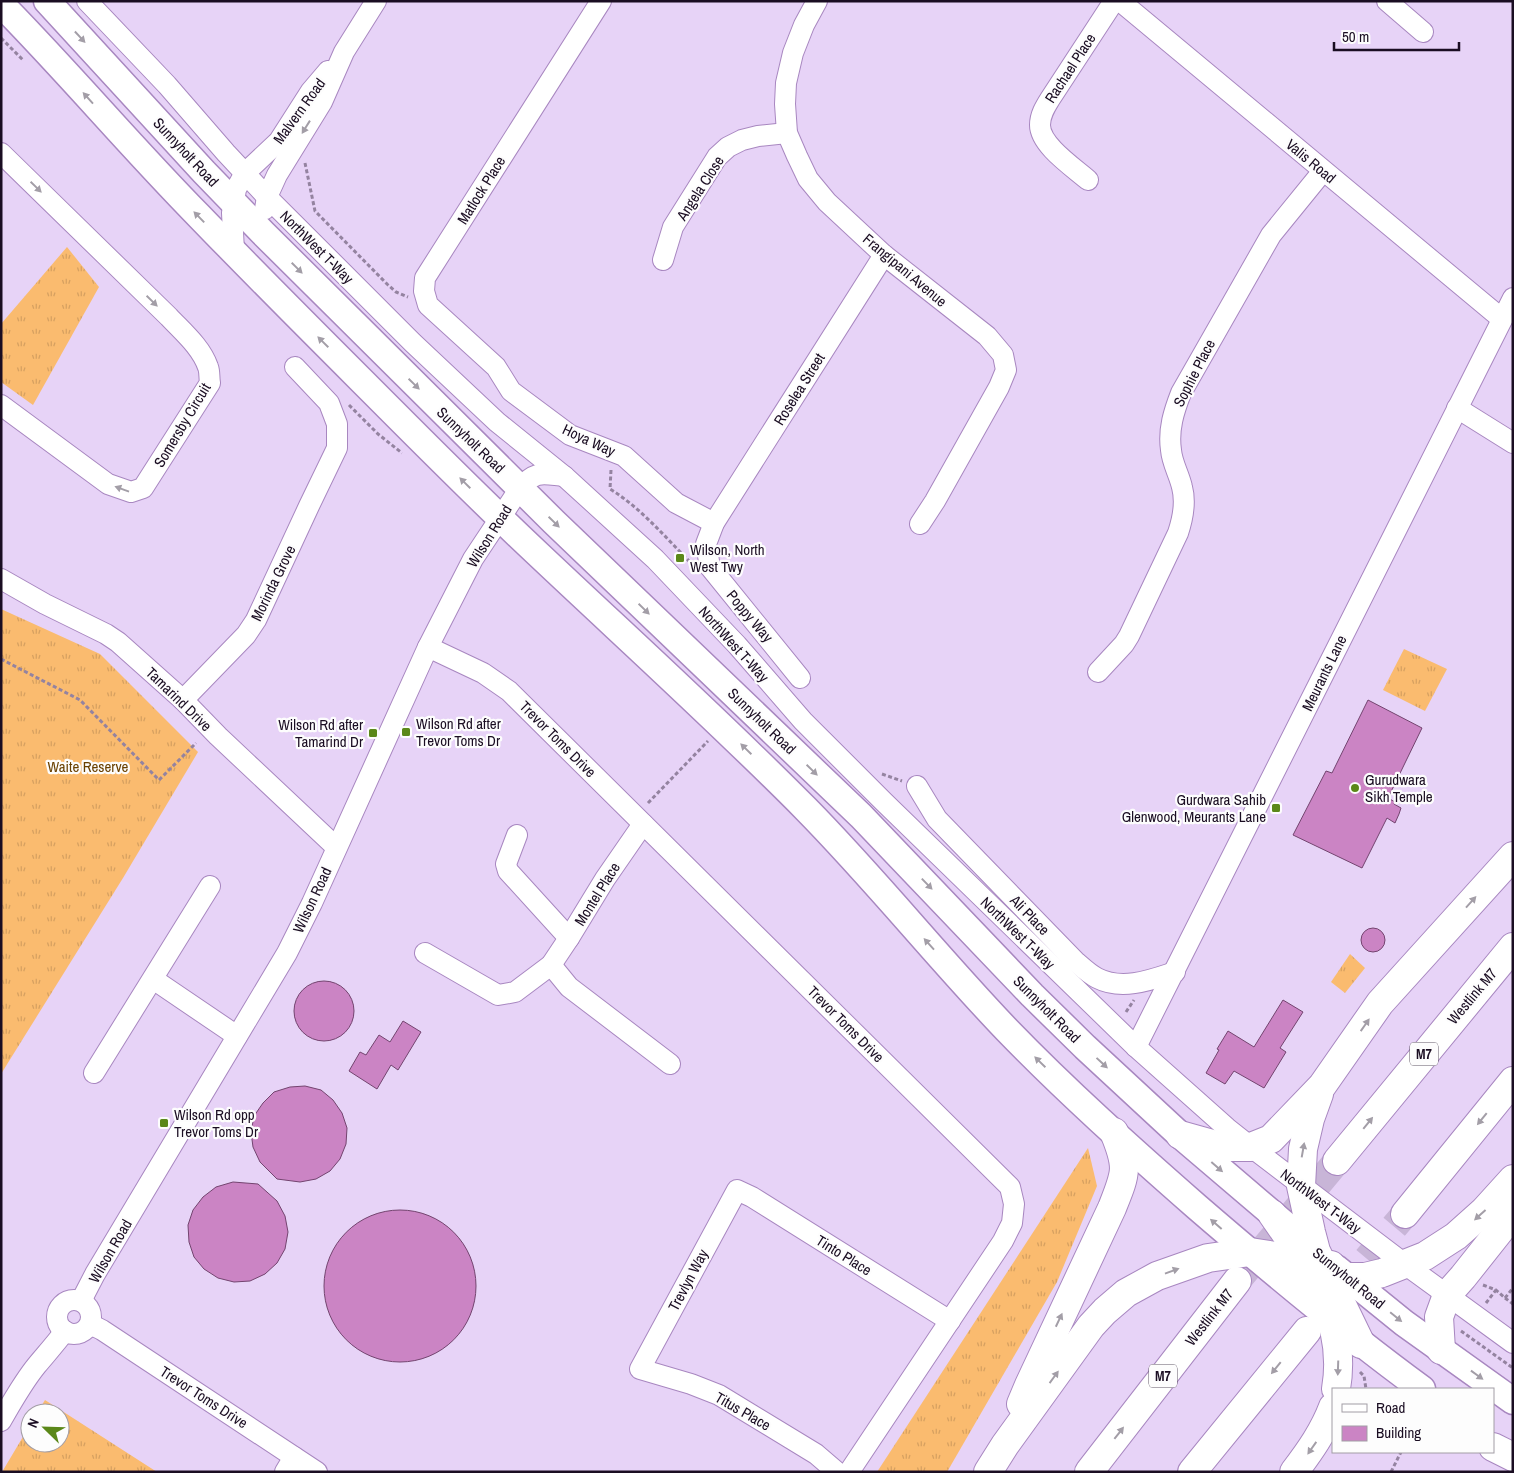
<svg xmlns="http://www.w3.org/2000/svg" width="1514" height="1473" font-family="'Archivo Narrow',sans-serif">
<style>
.grass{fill:url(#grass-tufts)}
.building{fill:#cb84c4;stroke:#73446f}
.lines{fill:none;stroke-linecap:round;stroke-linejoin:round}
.highway-tunnel{stroke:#c8b5d7;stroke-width:28;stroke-dasharray:28 14;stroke-linecap:butt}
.minor-casing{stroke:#a887c0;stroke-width:22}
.major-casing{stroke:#a887c0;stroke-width:29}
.highway-casing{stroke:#a887c0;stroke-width:30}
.path{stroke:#9483a0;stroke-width:3;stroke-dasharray:4 2.5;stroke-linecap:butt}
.minor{stroke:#fff;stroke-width:20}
.major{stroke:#fff;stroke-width:26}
.highway{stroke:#fff;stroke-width:28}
.oneway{fill:#a39ea7}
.poi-dot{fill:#5b8819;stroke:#fdfdfd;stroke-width:2}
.labels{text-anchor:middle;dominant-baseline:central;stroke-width:4.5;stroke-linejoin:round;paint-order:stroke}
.shield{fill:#fdfdfd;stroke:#5e5564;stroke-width:1}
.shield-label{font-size:14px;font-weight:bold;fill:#1a0d22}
.street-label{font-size:15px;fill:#1a0d22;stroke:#fdfdfd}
.poi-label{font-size:15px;fill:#1a0d22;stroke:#fdfdfd;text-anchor:start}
.park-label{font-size:15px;fill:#694000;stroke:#fdfdfd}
</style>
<defs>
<pattern id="grass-tufts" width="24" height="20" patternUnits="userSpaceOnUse" patternTransform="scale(1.25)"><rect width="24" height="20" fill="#fabb6f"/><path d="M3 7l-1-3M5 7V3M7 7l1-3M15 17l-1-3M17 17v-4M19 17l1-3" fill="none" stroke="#d6a060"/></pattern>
</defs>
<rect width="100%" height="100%" fill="#e7d3f7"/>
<g class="grass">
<path d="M67,247L99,287L33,405L1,382V324Z"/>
<path d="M1,609L100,654L198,752L123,878L1,1074Z"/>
<path d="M1404,649L1447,669L1425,711L1383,690Z"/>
<path d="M1350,954L1365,968L1345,993L1331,982Z"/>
<path d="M1088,1148L1097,1186L1057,1282L947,1472H877Z"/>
<path d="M45,1400L157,1472H2L30,1425V1443H60V1413H37Z"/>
</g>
<g class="building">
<path d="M1368,700L1422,728L1388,798L1395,802L1394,804L1401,808L1399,814L1395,823L1387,818L1362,868L1293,835L1326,771L1332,773Z"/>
<circle cx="1373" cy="940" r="12"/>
<circle cx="324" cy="1011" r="30"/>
<path d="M1283,1000L1303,1012L1280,1048L1286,1052L1264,1088L1234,1071L1225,1084L1206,1073L1219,1050L1217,1049L1228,1031L1254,1047Z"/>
<path d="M403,1021L421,1032L398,1070L391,1065L377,1089L349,1071L360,1052L366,1055L379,1035L390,1042Z"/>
<path d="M305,1086L321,1090L333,1100L342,1113L347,1128L346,1144L340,1159L330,1171L316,1179L300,1182L277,1179L260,1162L253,1147L251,1132L254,1116L263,1103L274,1092L290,1087Z"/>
<path d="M233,1182L258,1184L277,1201L285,1216L288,1232L285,1249L277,1263L265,1274L250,1281L234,1282L218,1278L204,1269L194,1257L189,1242L188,1225L193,1210L203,1197L216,1187Z"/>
<circle cx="400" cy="1286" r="76"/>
</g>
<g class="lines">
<g class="highway-tunnel">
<path d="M1237,1281L1337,1161"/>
<path d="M1340,1291L1405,1214"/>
</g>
<defs>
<g id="minor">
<path d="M87,1L167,85L226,153L267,197L413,343L497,422L564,476L655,559L737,645L803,721L884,802L1136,1047L1227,1128L1251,1147L1406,1265L1513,1343"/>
<path d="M601,1L425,278L424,291L428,305L496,367L511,391L570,435L624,456L676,503L714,523"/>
<path d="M817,1L804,25L793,53L786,83L785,104L787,133L797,156L808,179L827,202L884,255L987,336L1003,355L1006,370L999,387L935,501L920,524"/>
<path d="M1120,1L1502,319"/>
<path d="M1387,1L1423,32"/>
<path d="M1,153L169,317C183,332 201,347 208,367C210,372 209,378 210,383L143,488L131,492L108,484L1,405"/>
<path d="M1088,180C1073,167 1040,145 1040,125C1040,115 1045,107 1050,99L1114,1"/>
<path d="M265,209L267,197L277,175L322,102L344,52L376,1"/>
<path d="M234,251L232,213L236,189L245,173L279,141L311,91L328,71"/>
<path d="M663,260L673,227L717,157L728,147L742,140L758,136L787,133"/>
<path d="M1457,408L1513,443"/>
<path d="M1,579L45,604L106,634L118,642L183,700L218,736L336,847"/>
<path d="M428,647L483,673L509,691L1010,1187L1014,1204L1012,1223L1003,1241L849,1472"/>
<path d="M1098,672L1124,644L1129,636L1178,533C1183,518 1186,502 1182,487C1179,474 1172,463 1171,450C1168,429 1174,411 1181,393L1271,235L1323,171"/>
<path d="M800,678L710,567L706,544L714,523L884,255"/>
<path d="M183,700L246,635L256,620L309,506L337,448V424L329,403L295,367"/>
<path d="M917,786L937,819L1075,961C1082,967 1089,974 1097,978C1122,991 1151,980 1175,972"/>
<path d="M517,835L506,864L508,871L569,938"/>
<path d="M425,953L498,995L515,992L551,965L569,938L605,879L643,824"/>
<path d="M551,965L569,987L670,1064"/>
<path d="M153,979L237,1036"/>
<path d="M1136,1047L1513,298"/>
<path d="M94,1073L210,886"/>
<circle cx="74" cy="1317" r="17"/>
<path d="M81,1301L95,1274L287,953L312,903L428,647L473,559L520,488C536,470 542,474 564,476"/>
<path d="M90,1324L102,1330L317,1472"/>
<path d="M1,1421C12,1402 23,1382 37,1365C47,1353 56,1343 65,1331"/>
<path d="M285,1472L294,1457"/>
<path d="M837,1472L816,1454L719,1395L691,1384L640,1369L737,1190L752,1197L950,1321"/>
</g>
<g id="major">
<path d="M47,1L204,172L263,233L554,522L861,816L1032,995L1085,1047L1180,1135L1289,1228"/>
<path d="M1,4C69,73 131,147 199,216C252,271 306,325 360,379C419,438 477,497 538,554C628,639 719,721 806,809C876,880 938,958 1007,1030C1067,1092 1132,1150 1197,1207C1270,1270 1344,1332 1422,1389"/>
<path d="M1336,1268L1404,1323L1513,1401"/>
</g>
<g id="highway">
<path d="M1319,1094L1310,1119L1303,1149L1301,1186L1311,1232L1316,1251L1361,1344"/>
<path d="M1180,1135L1223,1147H1251L1271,1139L1322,1086L1380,1003L1513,856"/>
<path d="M1337,1161L1513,947"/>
<path d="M1272,1214C1309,1267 1348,1320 1336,1389"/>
<path d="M1405,1214L1513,1081"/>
<path d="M1308,1277H1365L1382,1273L1425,1256L1456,1236L1484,1211L1513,1179"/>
<path d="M1441,1350L1439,1317L1447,1295L1463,1277L1513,1214"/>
<path d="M1021,1404L1029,1385L1112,1208C1126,1173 1129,1168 1114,1132"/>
<path d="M1493,1447L1513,1457"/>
<path d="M988,1472L1005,1445L1091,1326L1105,1311L1126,1293L1157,1276L1208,1258L1250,1252L1331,1265"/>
<path d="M1089,1472L1237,1281"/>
<path d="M1192,1472L1307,1331"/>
<path d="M1294,1472C1310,1451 1324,1431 1333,1407"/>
</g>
</defs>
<use href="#minor" class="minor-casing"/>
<use href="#major" class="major-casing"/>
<use href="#highway" class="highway-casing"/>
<g class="path">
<path d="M1,38L23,60"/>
<path d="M305,163L315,211L387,284L396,292L408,297"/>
<path d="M349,405L378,434L402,453"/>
<path d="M611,470L610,489C641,508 665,537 691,563"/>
<path d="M1,659L80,700L159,780L196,743"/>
<path d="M882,774L902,781"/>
<path d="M648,803L708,741"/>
<path d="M1126,1012L1134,1000"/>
<path d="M1483,1285L1496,1290L1505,1298L1513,1288"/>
<path d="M1505,1298L1513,1304"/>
<path d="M1486,1303L1496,1290"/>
<path d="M1461,1331L1513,1368"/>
<path d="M1360,1372L1364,1376L1366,1389"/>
<path d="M1391,1472L1401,1452"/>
</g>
<use href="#minor" class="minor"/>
<use href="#major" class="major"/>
<use href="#highway" class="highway"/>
</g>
<defs><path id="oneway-solid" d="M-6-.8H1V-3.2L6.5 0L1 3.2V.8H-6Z" transform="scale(1.25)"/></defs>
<g class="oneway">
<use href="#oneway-solid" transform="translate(80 37) rotate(47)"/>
<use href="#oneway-solid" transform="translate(88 98) rotate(-132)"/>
<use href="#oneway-solid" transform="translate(306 127) rotate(122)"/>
<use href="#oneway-solid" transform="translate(36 187) rotate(44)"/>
<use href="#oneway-solid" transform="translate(199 217) rotate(-134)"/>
<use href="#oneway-solid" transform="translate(297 268) rotate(45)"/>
<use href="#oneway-solid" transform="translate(152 301) rotate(44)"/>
<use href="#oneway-solid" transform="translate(323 342) rotate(-135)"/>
<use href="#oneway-solid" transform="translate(414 384) rotate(44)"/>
<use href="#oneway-solid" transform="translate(465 483) rotate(-135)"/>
<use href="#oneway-solid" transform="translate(122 489) rotate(-160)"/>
<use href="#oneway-solid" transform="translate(554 522) rotate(44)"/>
<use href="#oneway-solid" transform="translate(644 609) rotate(44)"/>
<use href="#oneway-solid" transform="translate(746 749) rotate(-136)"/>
<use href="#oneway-solid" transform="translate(812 770) rotate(44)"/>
<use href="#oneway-solid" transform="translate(927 884) rotate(46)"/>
<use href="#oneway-solid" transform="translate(1471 902) rotate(-48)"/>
<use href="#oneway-solid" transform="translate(929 944) rotate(-132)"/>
<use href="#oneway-solid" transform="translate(1365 1025) rotate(-55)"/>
<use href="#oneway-solid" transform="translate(1040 1062) rotate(-136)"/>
<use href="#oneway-solid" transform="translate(1102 1063) rotate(43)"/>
<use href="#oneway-solid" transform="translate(1482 1119) rotate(129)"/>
<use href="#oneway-solid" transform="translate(1368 1123) rotate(-51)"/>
<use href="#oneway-solid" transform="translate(1303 1150) rotate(-80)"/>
<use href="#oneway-solid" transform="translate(1217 1167) rotate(41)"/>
<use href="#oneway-solid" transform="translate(1480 1215) rotate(138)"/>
<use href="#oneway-solid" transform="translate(1216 1224) rotate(-139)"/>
<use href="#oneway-solid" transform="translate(1172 1271) rotate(-20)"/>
<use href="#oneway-solid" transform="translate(1396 1317) rotate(39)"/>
<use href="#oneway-solid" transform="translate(1059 1320) rotate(-65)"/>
<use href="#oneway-solid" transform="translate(1276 1368) rotate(129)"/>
<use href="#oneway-solid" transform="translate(1338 1368) rotate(92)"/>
<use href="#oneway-solid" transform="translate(1477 1375) rotate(36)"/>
<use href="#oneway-solid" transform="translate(1054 1377) rotate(-54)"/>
<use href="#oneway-solid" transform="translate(1119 1433) rotate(-52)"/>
<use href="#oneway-solid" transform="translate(1312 1448) rotate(125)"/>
</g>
<g class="poi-dot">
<rect x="675" y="553" width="10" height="10" rx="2.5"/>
<rect x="401" y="727" width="10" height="10" rx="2.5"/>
<rect x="368" y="728" width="10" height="10" rx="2.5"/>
<circle cx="1355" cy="788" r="5"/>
<rect x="1271" y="803" width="10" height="10" rx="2.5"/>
<rect x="159" y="1118" width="10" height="10" rx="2.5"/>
</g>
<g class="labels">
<g class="shield">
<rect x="1410" y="1042.5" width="28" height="23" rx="4"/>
<rect x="1149" y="1364.5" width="28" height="23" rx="4"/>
</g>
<g class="shield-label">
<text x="1424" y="1054">M7</text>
<text x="1163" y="1376">M7</text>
</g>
<g class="street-label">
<text transform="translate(1070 68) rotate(-57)">Rachael Place</text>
<text transform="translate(299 111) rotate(-54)">Malvern Road</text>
<text transform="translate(186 152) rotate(47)">Sunnyholt Road</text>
<text transform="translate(1311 161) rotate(40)">Valis Road</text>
<text transform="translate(700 188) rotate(-57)">Angela Close</text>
<text transform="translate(481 190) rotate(-58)">Matlock Place</text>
<text transform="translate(317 247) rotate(45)">NorthWest T-Way</text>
<text transform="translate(905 270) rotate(40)">Frangipani Avenue</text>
<text transform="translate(1194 373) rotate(-63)">Sophie Place</text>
<text transform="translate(799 389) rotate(-58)">Roselea Street</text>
<text transform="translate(182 425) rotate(-59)">Somersby Circuit</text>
<text transform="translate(471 440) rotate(44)">Sunnyholt Road</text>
<text transform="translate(589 440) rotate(25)">Hoya Way</text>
<text transform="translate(489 536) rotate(-58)">Wilson Road</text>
<text transform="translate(273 583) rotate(-64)">Morinda Grove</text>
<text transform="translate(750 616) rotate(50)">Poppy Way</text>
<text transform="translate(734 644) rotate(48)">NorthWest T-Way</text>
<text transform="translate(1324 673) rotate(-64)">Meurants Lane</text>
<text transform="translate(179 699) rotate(44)">Tamarind Drive</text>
<text transform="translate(762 721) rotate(44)">Sunnyholt Road</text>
<text transform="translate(558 739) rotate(45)">Trevor Toms Drive</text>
<text transform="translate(597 894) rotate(-58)">Montel Place</text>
<text transform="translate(312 900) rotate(-65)">Wilson Road</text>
<text transform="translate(1030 915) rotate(46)">Ali Place</text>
<text transform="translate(1018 933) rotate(44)">NorthWest T-Way</text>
<text transform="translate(1472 996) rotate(-50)">Westlink M7</text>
<text transform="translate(1047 1009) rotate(45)">Sunnyholt Road</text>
<text transform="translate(846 1024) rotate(45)">Trevor Toms Drive</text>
<text transform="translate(1321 1201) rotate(37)">NorthWest T-Way</text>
<text transform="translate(110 1251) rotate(-60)">Wilson Road</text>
<text transform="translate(844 1255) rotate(32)">Tinto Place</text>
<text transform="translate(1349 1278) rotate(39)">Sunnyholt Road</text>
<text transform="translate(688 1280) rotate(-62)">Trevlyn Way</text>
<text transform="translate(1209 1317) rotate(-52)">Westlink M7</text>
<text transform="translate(204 1397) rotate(33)">Trevor Toms Drive</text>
<text transform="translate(743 1411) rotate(30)">Titus Place</text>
</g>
<g class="poi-label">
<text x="690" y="549">Wilson, North<tspan x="690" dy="17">West Twy</tspan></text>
<text x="416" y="723">Wilson Rd after<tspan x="416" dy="17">Trevor Toms Dr</tspan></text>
<text x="363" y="724" text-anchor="end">Wilson Rd after<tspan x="363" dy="17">Tamarind Dr</tspan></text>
<text x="1365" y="779">Gurudwara<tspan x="1365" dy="17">Sikh Temple</tspan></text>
<text x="1266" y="799" text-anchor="end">Gurdwara Sahib<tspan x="1266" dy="17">Glenwood, Meurants Lane</tspan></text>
<text x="174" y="1114">Wilson Rd opp<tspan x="174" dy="17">Trevor Toms Dr</tspan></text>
</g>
<g class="park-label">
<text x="88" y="766">Waite Reserve</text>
</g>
</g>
<rect width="1514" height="1473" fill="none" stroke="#1a0d22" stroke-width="5"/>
<rect x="1332" y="1388" width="162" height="65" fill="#fdfdfd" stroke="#a29da5"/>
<rect x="1342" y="1404" width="25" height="8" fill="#ffffff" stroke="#a29da5"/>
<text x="1376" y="1413" font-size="15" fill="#1a0d22">Road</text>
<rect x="1342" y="1426" width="25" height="15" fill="#cb84c4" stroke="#a29da5"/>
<text x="1376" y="1438" font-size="15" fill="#1a0d22">Building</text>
<g transform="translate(45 1428) rotate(293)"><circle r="24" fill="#fdfdfd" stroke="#a29da5"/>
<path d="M0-4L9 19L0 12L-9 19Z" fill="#5b8819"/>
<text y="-8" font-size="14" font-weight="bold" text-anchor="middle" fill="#1a0d22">N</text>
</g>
<path d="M1334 42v8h125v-8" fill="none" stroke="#1a0d22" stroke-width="2.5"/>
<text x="1342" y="42" font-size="15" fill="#1a0d22" stroke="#fdfdfd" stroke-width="4" paint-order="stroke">50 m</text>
</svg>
